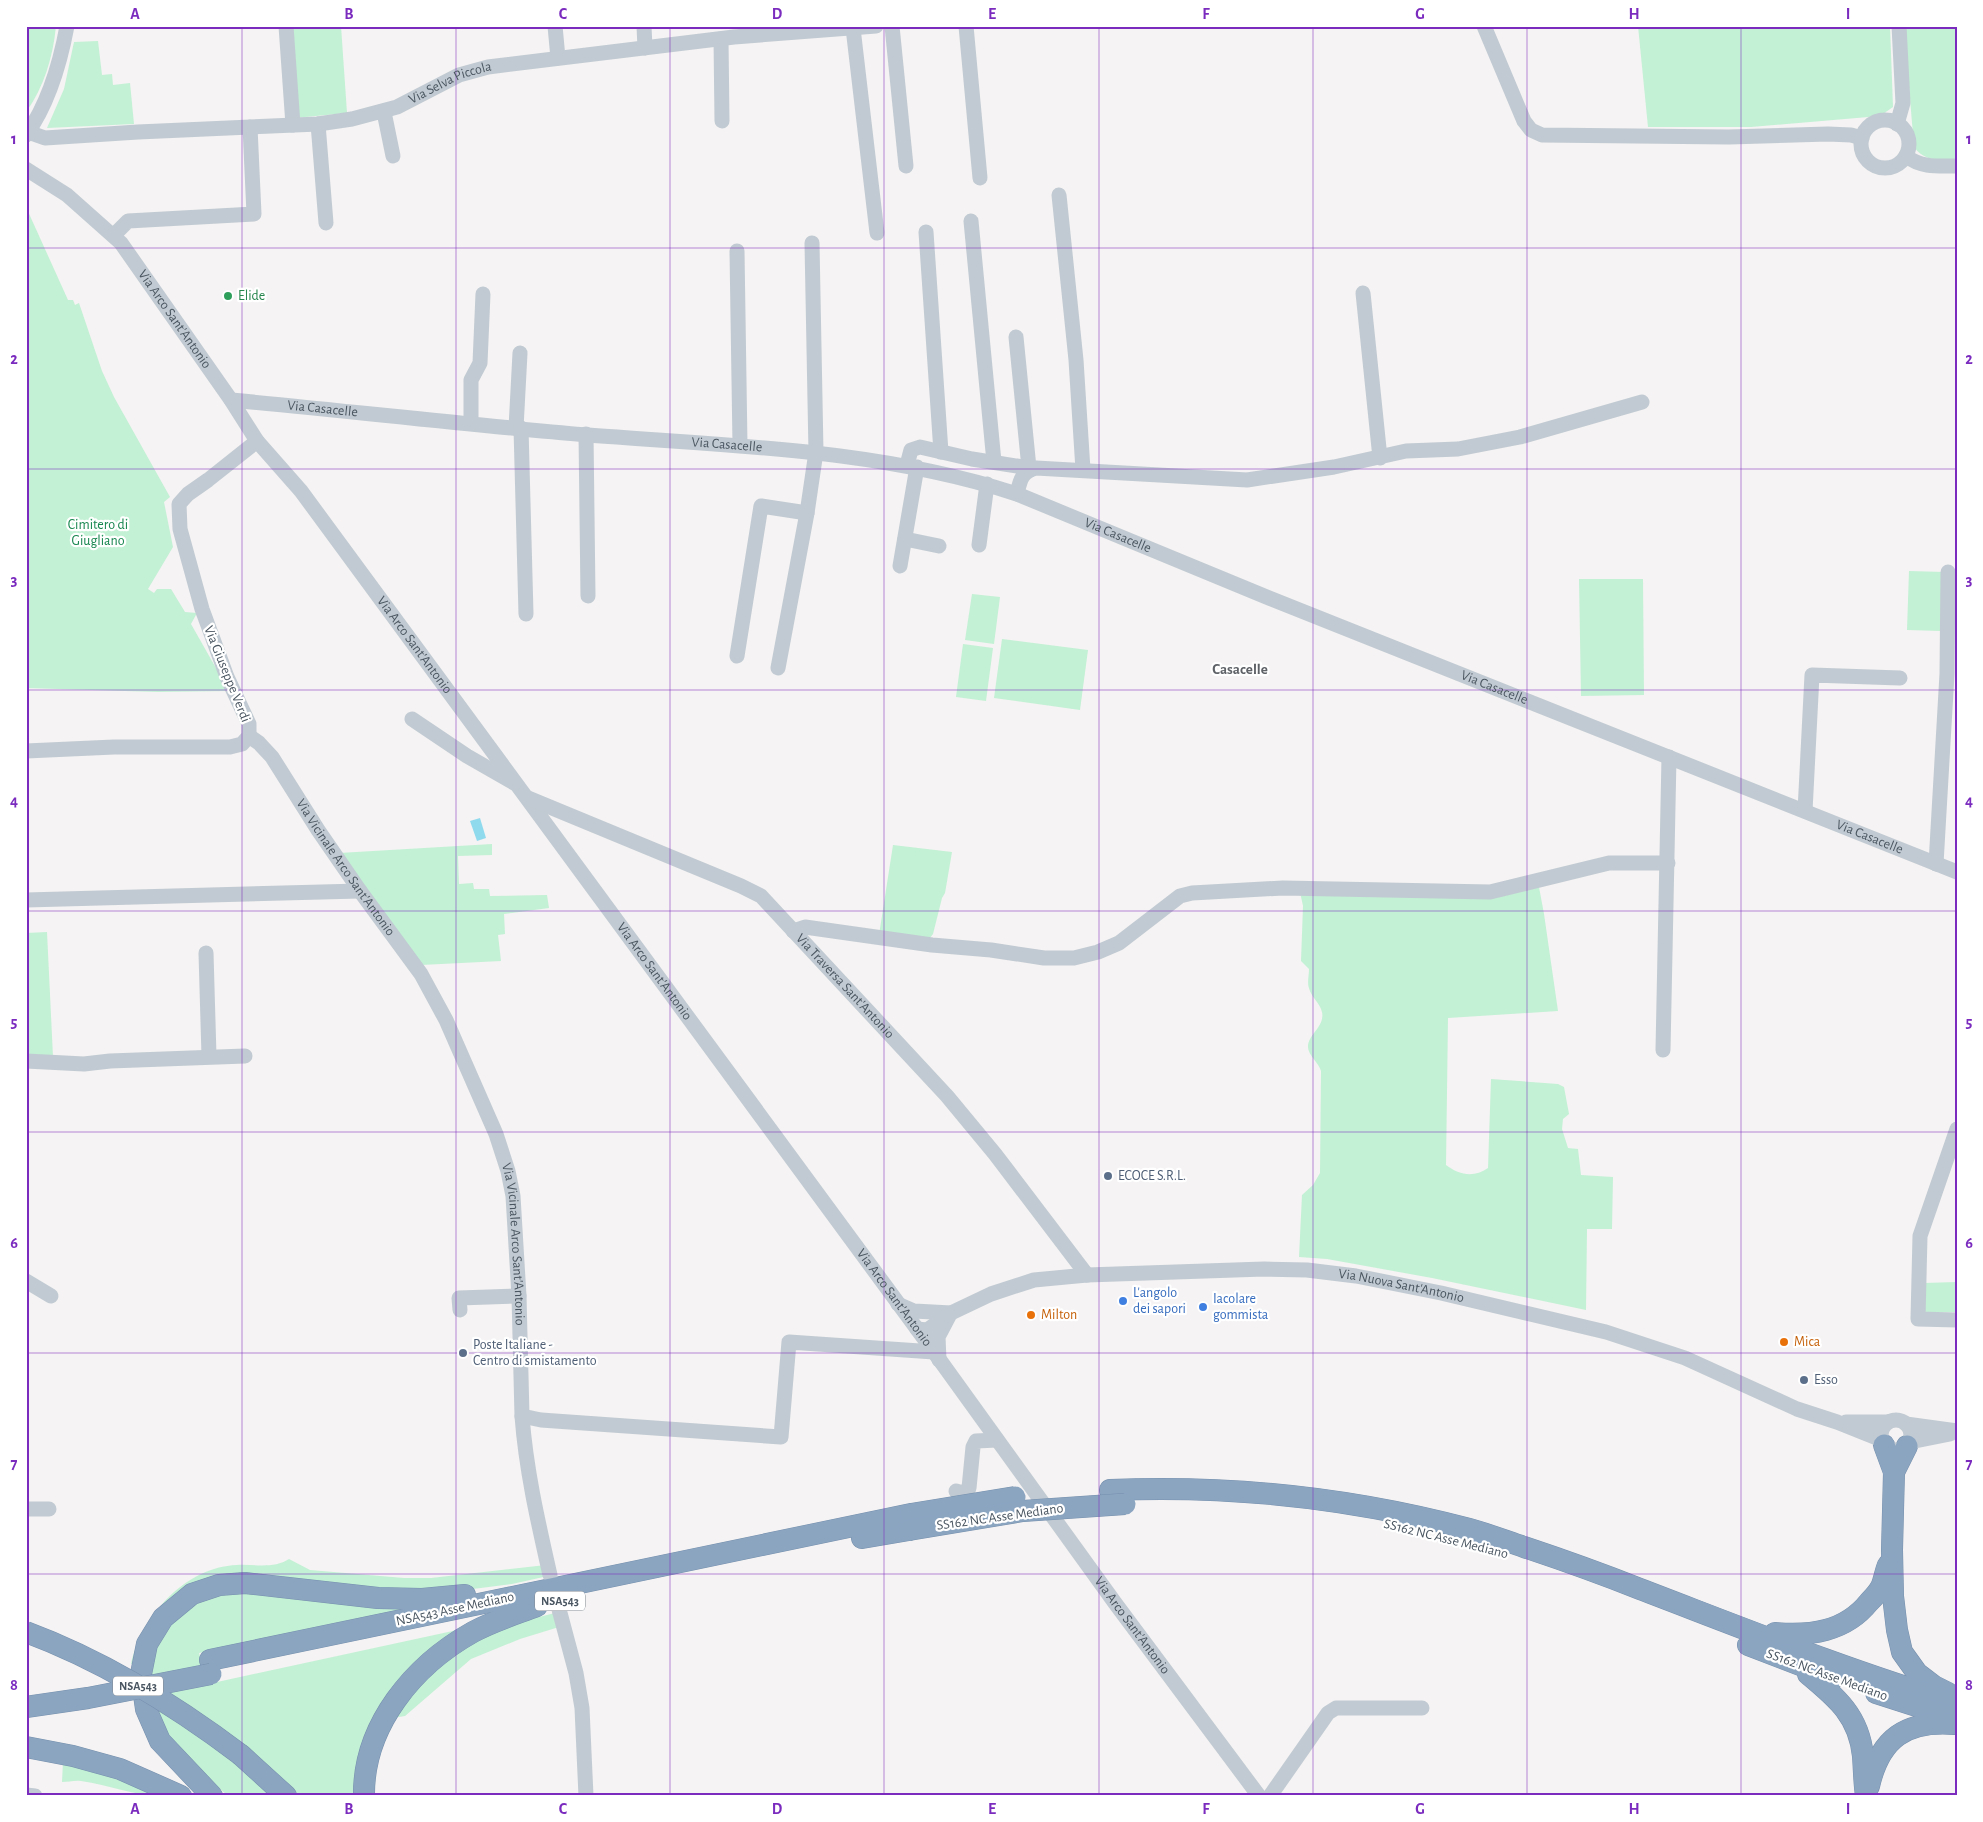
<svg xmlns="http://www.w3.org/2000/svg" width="1983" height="1822" font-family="'Alegreya Sans',sans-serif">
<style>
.green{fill:#c3f1d5}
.water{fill:#90daee}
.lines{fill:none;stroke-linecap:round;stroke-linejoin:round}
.minor-tunnel{stroke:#caccce;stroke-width:15;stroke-dasharray:15 8;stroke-linecap:butt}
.highway-casing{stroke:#7690ad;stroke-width:22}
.minor{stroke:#c1cad2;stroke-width:15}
.highway{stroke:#8ba5c1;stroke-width:21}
.highway-bridge-casing{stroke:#7690ad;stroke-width:22;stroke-linecap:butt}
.highway-bridge{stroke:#8ba5c1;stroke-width:21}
.grid{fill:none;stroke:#7b2cbf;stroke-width:1;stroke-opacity:0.55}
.leisure-dot{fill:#2e9e5b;stroke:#fff;stroke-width:2}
.service-dot{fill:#5c6f8a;stroke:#fff;stroke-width:2}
.shop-dot{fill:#3f7fe0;stroke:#fff;stroke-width:2}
.food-dot{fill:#e8710a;stroke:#fff;stroke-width:2}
.labels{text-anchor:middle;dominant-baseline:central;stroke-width:4.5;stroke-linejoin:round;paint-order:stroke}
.shield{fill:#fff;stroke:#808990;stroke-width:1}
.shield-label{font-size:12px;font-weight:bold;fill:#4a5661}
.street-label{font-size:14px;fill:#4a5661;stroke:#fff}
.leisure-label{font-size:14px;fill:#27864d;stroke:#fff;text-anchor:start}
.park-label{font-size:14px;fill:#17864f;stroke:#fff}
.service-label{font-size:14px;fill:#4e5e75;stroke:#fff;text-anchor:start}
.shop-label{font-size:14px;fill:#366cbe;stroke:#fff;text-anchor:start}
.food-label{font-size:14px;fill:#c56008;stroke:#fff;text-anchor:start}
.neighbourhood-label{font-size:15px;font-weight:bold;fill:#5f6368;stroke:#fff}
.neatline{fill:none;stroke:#7b2cbf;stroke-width:2}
.grid-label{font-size:16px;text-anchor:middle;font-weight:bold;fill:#7b2cbf}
</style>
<rect width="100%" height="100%" fill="#f5f3f3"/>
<g class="green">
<path d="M26,26H56C53,57 44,87 26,112Z"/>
<path d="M290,26H341L347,113L295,118Z"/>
<path d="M1638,26H1890L1893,107L1880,116L1751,127H1648Z"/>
<path d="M1904,26H1957V160C1939,160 1925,162 1914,147Z"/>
<path d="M98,41L102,75L112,74L113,85L130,83L134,124L47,128L64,89L74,42Z"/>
<path d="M26,207L68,300H73L75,305L79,303L102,371L114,397L170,497L164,502L173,547L148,589L154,593L157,589H171L185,612L197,613L191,624L229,691L158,692L26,688Z"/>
<path d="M1909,571L1944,572L1941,631L1907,630Z"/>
<path d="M1579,579H1643L1644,695L1581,696Z"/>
<path d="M972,594L1000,597L994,644L965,640Z"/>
<path d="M1002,639L1088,650L1080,710L994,698Z"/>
<path d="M963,644L993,648L986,701L956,697Z"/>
<path d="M492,844V855L458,856L459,884L473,883L474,889H489L490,896L547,895L549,908L504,914L505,934L498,935L501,961L421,965L339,853Z"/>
<path d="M893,845L952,852L945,893L942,898L933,934L929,939L879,935Z"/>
<path d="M1539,887L1544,914L1558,1011L1448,1018L1446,1165C1459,1175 1474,1178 1488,1168L1491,1079L1558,1084L1564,1087L1569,1114L1563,1119L1562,1129L1568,1148L1578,1149L1581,1175L1613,1177L1612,1229H1587L1586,1310L1432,1278L1327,1259L1299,1257L1302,1195L1313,1185L1320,1173L1321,1071C1319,1063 1308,1055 1308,1047C1308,1034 1325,1027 1322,1012C1320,1003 1311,997 1309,988C1307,983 1309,975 1309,969L1301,961L1303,906L1300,892Z"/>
<path d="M47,932L53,1057L26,1056V933Z"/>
<path d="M1957,1282V1312H1924V1283Z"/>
<path d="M289,1559L310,1570L404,1578H431L546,1565L548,1576L512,1584L473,1589L192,1590L139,1663L131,1664C142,1616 185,1567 237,1565C255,1564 274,1569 289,1559Z"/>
<path d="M226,1591L427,1608L199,1653L208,1684L462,1629L410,1692L466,1644L519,1622L555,1613L559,1627L520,1639L471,1659L405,1716L393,1718L380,1746L372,1796H228L185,1757L166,1737L156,1716L149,1661L170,1623L203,1599Z"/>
<path d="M63,1761L147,1788L162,1796C135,1796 109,1785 81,1781C75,1780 68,1782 62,1782Z"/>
</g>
<path class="water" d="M480,818L486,838L477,841L470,821Z"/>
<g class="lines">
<path class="minor-tunnel" d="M551,1579L560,1613"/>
<defs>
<g id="highway">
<path d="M1884,1445L1894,1472"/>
<path d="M1907,1446L1894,1472L1892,1550L1893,1596L1897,1630L1902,1652L1917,1673L1934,1686L1948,1693"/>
<path d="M1110,1490C1231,1485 1352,1498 1469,1529C1488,1534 1506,1541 1524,1547C1563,1560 1602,1574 1640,1589C1745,1629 1849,1671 1957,1703"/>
<path d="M862,1538L909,1530"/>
<path d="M1775,1633C1810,1636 1845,1632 1869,1602C1873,1598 1878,1593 1881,1587C1884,1581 1885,1572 1888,1565"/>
<path d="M1748,1645L1834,1678"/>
<path d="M210,1660L911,1514"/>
<path d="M1808,1674C1837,1698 1859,1716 1863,1756C1864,1770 1864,1782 1866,1796"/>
<path d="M1876,1693L1957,1719"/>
<path d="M26,1747L73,1756L120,1769L181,1796"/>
<path d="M241,1755L286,1796"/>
<path d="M1869,1786C1880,1738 1906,1720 1955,1724"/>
<path d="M212,1796L160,1741L146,1709L141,1674L147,1644L163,1618L192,1594L219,1585L245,1583L378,1598L422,1599L465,1595"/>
<path d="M364,1796C363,1725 414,1665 473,1632C493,1621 516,1614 537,1606"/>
</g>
</defs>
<use href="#highway" class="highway-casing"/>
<g class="minor">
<path d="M286,26L293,125"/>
<path d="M555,26L558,58"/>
<path d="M644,26L645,48"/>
<path d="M892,26L906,166"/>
<path d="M966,26L980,178"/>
<path d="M1484,26L1524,121L1531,130L1542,135L1729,137L1828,134L1851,135L1862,138"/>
<path d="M853,28L877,233"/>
<path d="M721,39L722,121"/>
<path d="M384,112L393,156"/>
<circle cx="1885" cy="144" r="24"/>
<path d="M318,124L326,223"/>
<path d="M1897,124L1903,103L1899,26"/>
<path id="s1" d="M28,132L45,138L138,132L318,124L352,119L397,107L459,75L488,67L734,37L876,26"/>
<path d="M26,135C49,103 60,64 67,26"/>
<path d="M1906,156C1921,168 1939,166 1957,166"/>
<path id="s2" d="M26,169L67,195L121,243L231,400L257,441L301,491L934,1352L1115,1603L1259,1796"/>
<path d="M1059,195L1076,360L1083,470"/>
<path d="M971,221L994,462"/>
<path d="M926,232L941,452"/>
<path d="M114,235L128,221L254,214L250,127"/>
<path d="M737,251L740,445"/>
<path d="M1363,293L1380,458"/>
<path d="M1016,337L1029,468"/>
<path id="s3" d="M231,400C350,411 469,425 588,435C732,446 879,449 1017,494L1269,598L1957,872"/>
<path d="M471,423V380L480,363L483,294"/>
<path d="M516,428L520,353"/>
<path d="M521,428L526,614"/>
<path d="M586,434L588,596"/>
<path d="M907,465L911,450L920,447L972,459L1029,468L1030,470"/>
<path d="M1017,494C1020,481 1021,472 1036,468L1247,480L1334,467L1406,451L1458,449L1520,437L1642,402"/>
<path d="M905,539L939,546"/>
<path d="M979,545L987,484"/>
<path d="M900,566L917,467"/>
<path d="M737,656L761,506L807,513"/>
<path d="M778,668L807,513L816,452L812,243"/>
<path d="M412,719L467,756L514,783"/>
<path id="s4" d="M249,736L259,743L272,757L318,830L360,891L421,974L446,1020L496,1134L508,1171L513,1196L519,1296L522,1416L541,1420L781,1437L789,1342L934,1352"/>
<path d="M26,751L114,747H230L242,744L249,736V724L227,677L202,609L180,529L179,504L188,494L208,480L257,441"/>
<path id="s5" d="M528,798L741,886L761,896L947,1096L995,1154L1087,1275"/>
<path d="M1805,811L1812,675L1900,678"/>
<path d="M1936,864L1947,674L1948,572"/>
<path d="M26,900L360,891"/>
<path d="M793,931L805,927L932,945L991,950L1044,958H1074L1098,952L1119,943L1180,896L1192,893L1283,888L1490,892L1609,863H1668"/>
<path d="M206,953L209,1056"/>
<path d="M1663,1050L1669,757"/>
<path d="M26,1061L84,1064L110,1061L245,1056"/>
<path d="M1957,1129L1920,1236L1918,1319L1957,1320"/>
<path d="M26,1281L51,1296"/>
<path d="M898,1304L914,1311L951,1313"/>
<path d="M460,1310L459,1298L519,1296"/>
<path id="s6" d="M917,1329L927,1330L951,1313L991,1294L1034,1280L1087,1275L1264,1269L1307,1270L1356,1276L1441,1293L1606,1332L1685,1358L1797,1409L1837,1422L1882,1440"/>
<path d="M939,1360L938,1337L949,1316"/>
<path d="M522,1416C526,1470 538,1522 550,1575"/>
<circle cx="1896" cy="1435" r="15"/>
<path d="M1846,1422H1888"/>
<path d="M1906,1424L1957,1431"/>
<path d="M1910,1442L1950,1434"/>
<path d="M956,1491L963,1493L969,1488L973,1447L976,1441L997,1440"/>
<path d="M26,1509H49"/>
<path d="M560,1613L576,1673L582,1708L586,1796"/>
<path d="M26,1795L35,1796"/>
<path d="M1270,1796L1328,1713L1336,1708H1422"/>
</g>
<use href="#highway" class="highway"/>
<defs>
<g id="highway-bridge">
<path d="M911,1514L1015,1497"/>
<path d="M909,1530L1023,1511L1125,1504"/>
<path d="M26,1632C104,1661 175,1705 241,1755"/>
<path d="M26,1707L88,1698L211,1674"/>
</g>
</defs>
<use href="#highway-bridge" class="highway-bridge-casing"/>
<use href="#highway-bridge" class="highway-bridge"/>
</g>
<path class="grid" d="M242,26V1796M456,26V1796M670,26V1796M884,26V1796M1099,26V1796M1313,26V1796M1527,26V1796M1741,26V1796M26,248H1957M26,469H1957M26,690H1957M26,911H1957M26,1132H1957M26,1353H1957M26,1574H1957"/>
<circle class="leisure-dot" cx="228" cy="296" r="5"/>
<g class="service-dot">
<circle cx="1108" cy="1176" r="5"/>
<circle cx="463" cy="1353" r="5"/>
<circle cx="1804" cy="1380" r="5"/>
</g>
<g class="shop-dot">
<circle cx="1123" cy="1301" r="5"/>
<circle cx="1203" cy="1307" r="5"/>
</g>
<g class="food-dot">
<circle cx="1031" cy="1315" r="5"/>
<circle cx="1784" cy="1342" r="5"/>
</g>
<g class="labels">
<g class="shield">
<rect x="535" y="1591.5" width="50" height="19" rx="4"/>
<rect x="113" y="1676.5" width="50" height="19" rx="4"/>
</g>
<g class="shield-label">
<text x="560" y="1601">NSA543</text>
<text x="138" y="1686">NSA543</text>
</g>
<g class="street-label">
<text stroke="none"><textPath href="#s1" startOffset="431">Via Selva Piccola</textPath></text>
<text stroke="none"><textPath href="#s2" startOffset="214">Via Arco Sant'Antonio</textPath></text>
<text stroke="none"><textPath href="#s3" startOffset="92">Via Casacelle</textPath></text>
<text stroke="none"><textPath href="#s3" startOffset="498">Via Casacelle</textPath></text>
<text stroke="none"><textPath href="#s3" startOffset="902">Via Casacelle</textPath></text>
<text stroke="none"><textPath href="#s2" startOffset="619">Via Arco Sant'Antonio</textPath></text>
<text transform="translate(227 674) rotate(68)">Via Giuseppe Verdi</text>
<text stroke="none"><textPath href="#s3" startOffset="1308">Via Casacelle</textPath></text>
<text stroke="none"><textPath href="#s3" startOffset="1712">Via Casacelle</textPath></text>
<text stroke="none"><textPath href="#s4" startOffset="164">Via Vicinale Arco Sant'Antonio</textPath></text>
<text stroke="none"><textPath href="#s2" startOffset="1024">Via Arco Sant'Antonio</textPath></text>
<text stroke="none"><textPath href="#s5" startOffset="376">Via Traversa Sant'Antonio</textPath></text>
<text stroke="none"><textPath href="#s4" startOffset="584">Via Vicinale Arco Sant'Antonio</textPath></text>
<text stroke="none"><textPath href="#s6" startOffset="498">Via Nuova Sant'Antonio</textPath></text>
<text stroke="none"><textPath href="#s2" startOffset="1429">Via Arco Sant'Antonio</textPath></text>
<text transform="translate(1000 1517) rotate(-8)">SS162 NC Asse Mediano</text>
<text transform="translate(1446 1539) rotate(14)">SS162 NC Asse Mediano</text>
<text transform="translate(455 1609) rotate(-12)">NSA543 Asse Mediano</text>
<text stroke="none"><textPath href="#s2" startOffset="1834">Via Arco Sant'Antonio</textPath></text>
<text transform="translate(1827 1675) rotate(20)">SS162 NC Asse Mediano</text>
</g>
<g class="leisure-label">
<text x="238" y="296">Elide</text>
</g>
<g class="park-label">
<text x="98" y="525">Cimitero di<tspan x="98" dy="16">Giugliano</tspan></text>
</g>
<g class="service-label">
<text x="1118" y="1176">ECOCE S.R.L.</text>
<text x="473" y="1345">Poste Italiane -<tspan x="473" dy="16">Centro di smistamento</tspan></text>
<text x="1814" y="1380">Esso</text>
</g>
<g class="shop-label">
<text x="1133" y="1293">L'angolo<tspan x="1133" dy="16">dei sapori</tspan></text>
<text x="1213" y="1299">Iacolare<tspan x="1213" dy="16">gommista</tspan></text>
</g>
<g class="food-label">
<text x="1041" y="1315">Milton</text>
<text x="1794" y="1342">Mica</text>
</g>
<g class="neighbourhood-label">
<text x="1240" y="669">Casacelle</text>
</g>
</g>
<rect width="1983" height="1822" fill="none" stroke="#ffffff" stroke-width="55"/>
<rect x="28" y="28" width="1928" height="1766" class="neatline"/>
<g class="grid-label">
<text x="135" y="19">A</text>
<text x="349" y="19">B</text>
<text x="563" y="19">C</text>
<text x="777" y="19">D</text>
<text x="992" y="19">E</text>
<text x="1206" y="19">F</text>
<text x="1420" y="19">G</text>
<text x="1634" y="19">H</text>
<text x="1848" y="19">I</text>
<text x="14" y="144">1</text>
<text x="1969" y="144">1</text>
<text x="14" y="364">2</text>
<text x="1969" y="364">2</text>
<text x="14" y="585">3</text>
<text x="1969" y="585">3</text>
<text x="14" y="806">4</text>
<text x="1969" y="806">4</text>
<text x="14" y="1027">5</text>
<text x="1969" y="1027">5</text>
<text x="14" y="1248">6</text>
<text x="1969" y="1248">6</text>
<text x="14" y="1469">7</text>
<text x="1969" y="1469">7</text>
<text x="14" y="1690">8</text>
<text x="1969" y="1690">8</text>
<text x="135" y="1814">A</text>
<text x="349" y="1814">B</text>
<text x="563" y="1814">C</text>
<text x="777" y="1814">D</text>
<text x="992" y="1814">E</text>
<text x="1206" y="1814">F</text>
<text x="1420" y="1814">G</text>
<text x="1634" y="1814">H</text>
<text x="1848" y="1814">I</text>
</g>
</svg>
